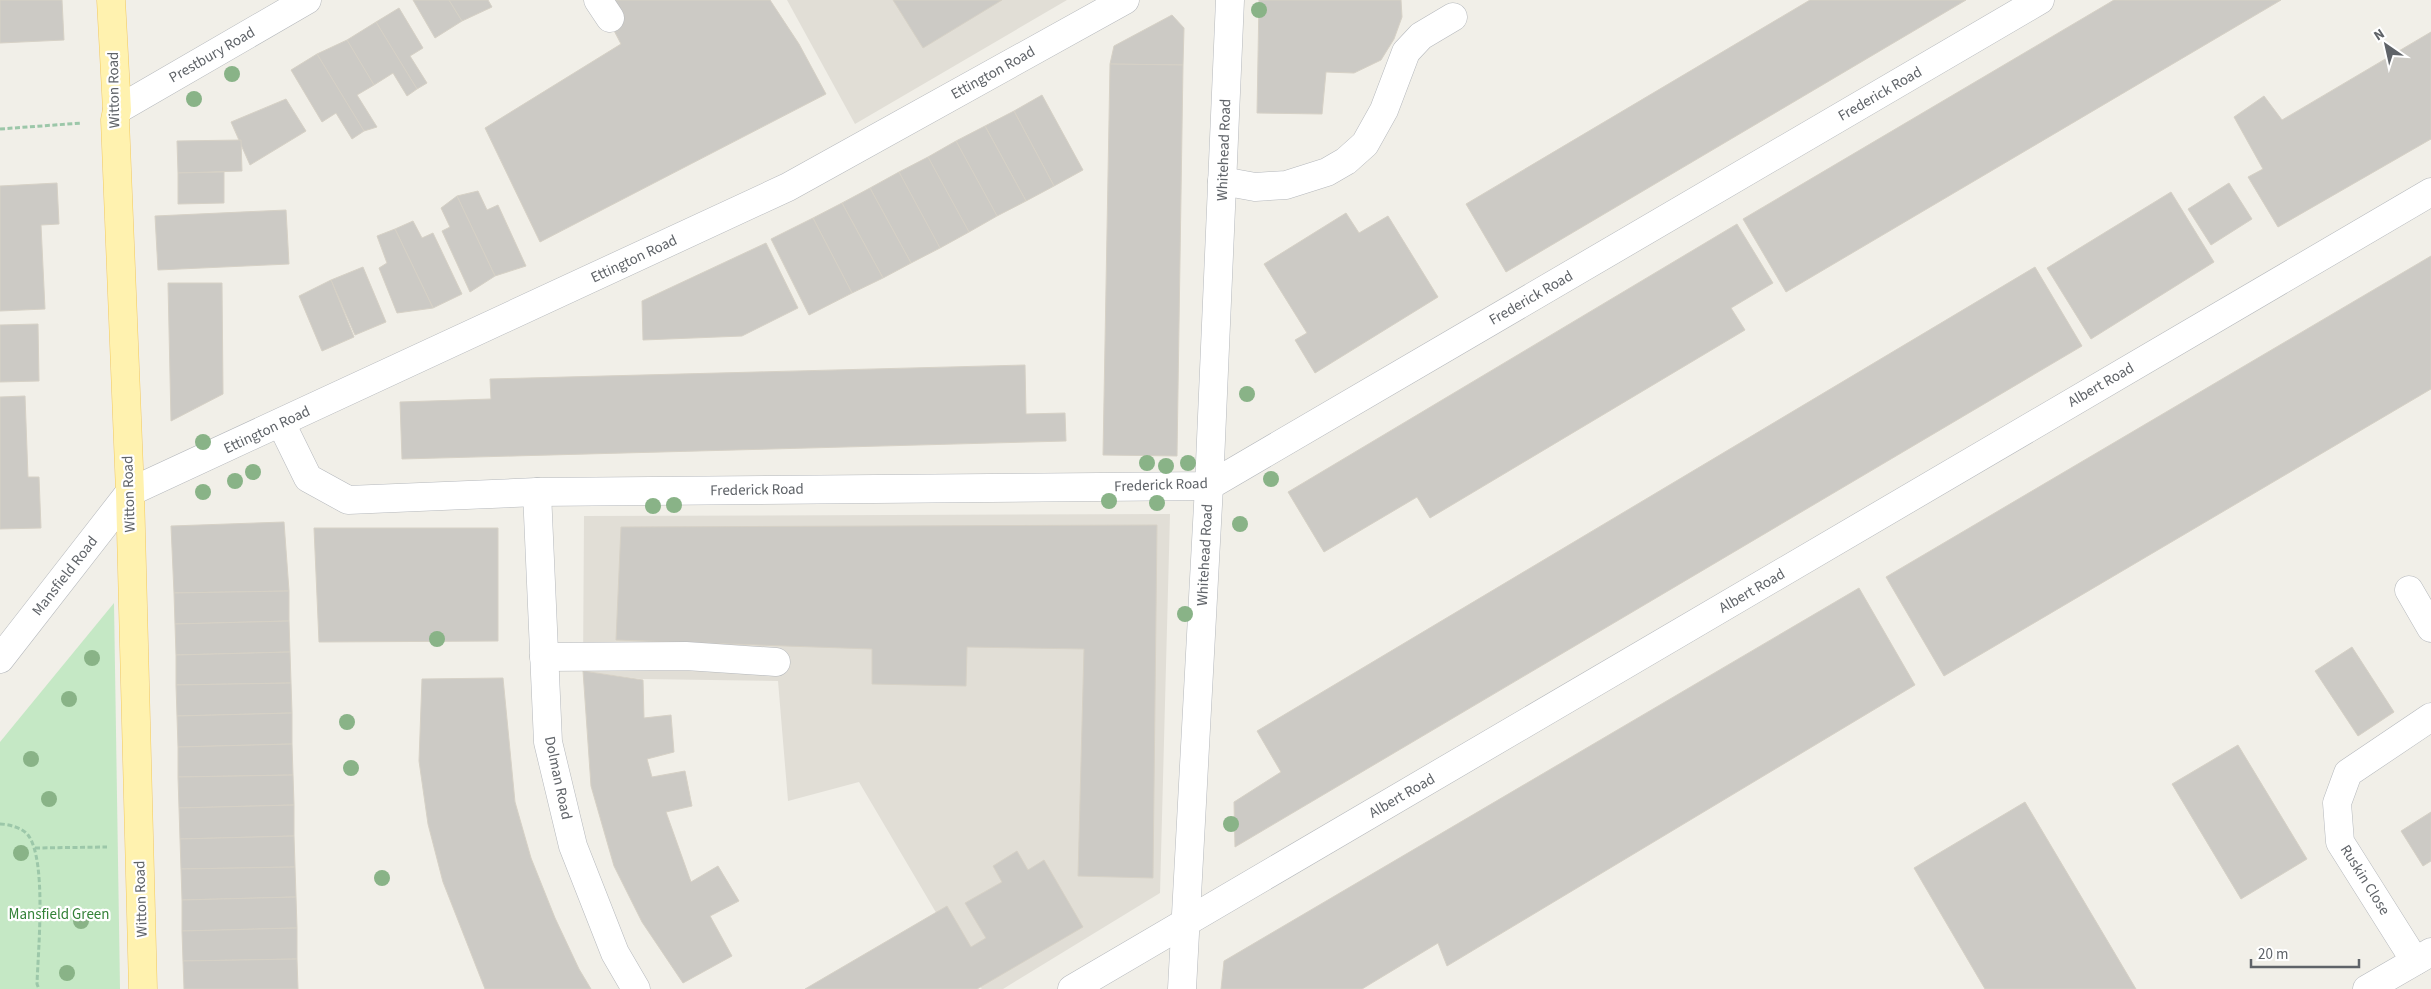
<svg xmlns="http://www.w3.org/2000/svg" width="2431" height="989" font-family="'Source Sans 3',sans-serif">
<style>
.education{fill:#e1ded6}
.green{fill:#c5e8c5}
.building{fill:#cccac5;stroke:#d6d1c6}
.lines{fill:none;stroke-linecap:round;stroke-linejoin:round}
.minor-casing{stroke:#b5b8bc;stroke-width:29}
.major-casing{stroke:#f2c960;stroke-width:29}
.path{stroke:#9cc7a9;stroke-width:3;stroke-dasharray:5 2.5;stroke-linecap:butt}
.minor{stroke:#fff;stroke-width:28}
.major{stroke:#fff2af;stroke-width:28}
.tree{fill:#89b387}
.labels{text-anchor:middle;dominant-baseline:central;stroke-width:4.5;stroke-linejoin:round;paint-order:stroke}
.street-label{font-size:15px;fill:#5f6368;stroke:#fff}
.park-label{font-size:15px;fill:#348238;stroke:#fff}
</style>
<rect width="100%" height="100%" fill="#f1efe8"/>
<g class="education">
<path d="M787,0H1067L855,124Z"/>
<path d="M1170,514L1160,893L1003,989H982L980,987L859,782L788,801L778,681L641,679L583,671L584,516Z"/>
</g>
<path class="green" d="M114,603L120,989H0V742Z"/>
<g class="building">
<path d="M0,0H62L64,40L0,43Z"/>
<path d="M413,0H449L462,21L435,38Z"/>
<path d="M449,0H488L492,7L462,21Z"/>
<path d="M598,0H770L799,44L826,94L540,242L485,128L621,44Z"/>
<path d="M893,0H1002L923,48Z"/>
<path d="M1259,0H1401L1402,17L1394,39L1381,60L1354,73L1326,72L1322,114L1257,113Z"/>
<path d="M1810,0H1966L1506,272L1466,204Z"/>
<path d="M2114,0H2281L1786,292L1743,219Z"/>
<path d="M399,8L423,48L410,56L427,83L417,89L376,22Z"/>
<path d="M1172,15L1184,28L1183,65L1110,64L1114,46Z"/>
<path d="M376,22L417,89L407,96L393,73L374,85L347,40Z"/>
<path d="M2431,32V139L2278,227L2248,177L2263,169L2234,117L2264,96L2282,120Z"/>
<path d="M347,40L374,85L357,95L377,127L364,131L317,54Z"/>
<path d="M317,54L364,131L352,139L336,113L322,122L291,70Z"/>
<path d="M1110,64L1183,65L1177,456L1103,455Z"/>
<path d="M1042,95L1083,170L1054,186L1014,111Z"/>
<path d="M286,99L306,131L250,165L231,122Z"/>
<path d="M1014,111L1054,186L1026,201L985,126Z"/>
<path d="M985,126L1026,201L997,216L956,141Z"/>
<path d="M241,140L242,171L178,173L177,141Z"/>
<path d="M956,141L997,216L969,232L928,157Z"/>
<path d="M928,157L969,232L940,248L899,172Z"/>
<path d="M224,172V203L178,204V173Z"/>
<path d="M899,172L940,248L911,263L870,188Z"/>
<path d="M57,183L59,224L41,225L45,309L0,311V186Z"/>
<path d="M2229,183L2252,219L2211,245L2188,209Z"/>
<path d="M870,188L911,263L883,278L842,203Z"/>
<path d="M478,191L487,210L498,205L526,266L495,276L457,196Z"/>
<path d="M2171,192L2214,262L2091,339L2047,268Z"/>
<path d="M457,196L495,276L470,292L442,231L450,227L441,208Z"/>
<path d="M842,203L883,278L852,293L813,218Z"/>
<path d="M286,210L289,264L158,270L155,216Z"/>
<path d="M1346,213L1359,233L1388,216L1438,297L1315,373L1295,340L1307,333L1264,264Z"/>
<path d="M813,218L852,293L809,315L771,239Z"/>
<path d="M413,221L422,238L433,233L462,294L433,308L395,229Z"/>
<path d="M1737,224L1773,283L1731,308L1745,330L1430,518L1417,497L1324,552L1288,492Z"/>
<path d="M395,229L433,308L397,313L379,268L387,263L377,236Z"/>
<path d="M766,243L798,308L742,336L643,340L642,301Z"/>
<path d="M2431,256V389L1944,676L1886,577Z"/>
<path d="M363,267L386,322L355,335L331,280Z"/>
<path d="M2035,267L2082,346L1235,847L1234,802L1281,772L1257,731Z"/>
<path d="M331,280L354,337L322,351L299,296Z"/>
<path d="M168,283H222L223,394L171,421Z"/>
<path d="M38,324L39,381L0,382V325Z"/>
<path d="M1025,365L1026,414L1065,413L1066,441L402,459L400,402L491,399L490,379Z"/>
<path d="M25,396L28,477H39L41,528L0,529V397Z"/>
<path d="M284,522L289,591L174,593L171,526Z"/>
<path d="M1157,525L1153,878L1078,876L1084,649L967,647L966,686L872,684V649L616,640L621,527Z"/>
<path d="M314,528H498V641L319,642Z"/>
<path d="M1859,588L1915,685L1447,966L1438,943L1362,989H1221L1224,961Z"/>
<path d="M289,591V621L175,624L174,593Z"/>
<path d="M289,621L290,652L176,655L175,624Z"/>
<path d="M2352,647L2394,712L2358,736L2315,671Z"/>
<path d="M290,652L291,683L176,685V655Z"/>
<path d="M583,671L643,680L644,718L671,715L674,752L647,759L652,777L685,771L692,806L666,812L691,882L718,866L739,901L710,916L732,956L683,983L642,922L614,866L591,786Z"/>
<path d="M503,678L515,802L531,858L555,918L579,969L591,989H485L443,882L428,824L419,761L422,679Z"/>
<path d="M291,683L292,713L177,716L176,685Z"/>
<path d="M292,713V744L178,747L177,716Z"/>
<path d="M292,744L293,775L178,777V747Z"/>
<path d="M2238,745L2307,859L2241,899L2172,784Z"/>
<path d="M293,775L294,805L179,808L178,777Z"/>
<path d="M2025,802L2136,989H1985L1914,868Z"/>
<path d="M294,805V836L180,839L179,808Z"/>
<path d="M2431,812V861L2423,866L2401,831Z"/>
<path d="M294,836L295,867L181,869L180,839Z"/>
<path d="M1017,851L1028,870L1044,860L1083,927L977,989H805L947,906L971,947L986,938L965,903L1002,882L993,866Z"/>
<path d="M295,867L296,897L182,900L181,869Z"/>
<path d="M296,897L297,928L182,931V900Z"/>
<path d="M297,928V959L183,961L182,931Z"/>
<path d="M297,959L298,989H184L183,961Z"/>
</g>
<g class="lines">
<defs>
<g id="minor">
<path d="M598,0L610,18"/>
<path d="M117,110L307,0"/>
<path d="M1222,181L1255,187L1286,185L1327,172L1346,161L1365,144L1384,110L1406,52L1421,36L1453,17"/>
<path d="M281,423L308,478L348,500L537,492L1209,486L2040,0"/>
<path d="M537,492L548,742L573,846L615,953L636,989"/>
<path d="M2409,590L2431,628"/>
<path d="M544,657L686,656L776,662"/>
<path d="M0,659L130,492L788,187L1125,0"/>
<path d="M2415,961L2340,842L2337,803L2348,773L2431,717"/>
<path d="M1072,989L2431,192"/>
<path d="M1182,989L1209,486L1230,0"/>
<path d="M2367,989L2431,952"/>
</g>
<path id="major" d="M111,0L117,110L115,120L130,492L143,989"/>
</defs>
<use href="#minor" class="minor-casing"/>
<use href="#major" class="major-casing"/>
<g class="path">
<path d="M0,129L82,123"/>
<path d="M0,824C8,824 23,828 28,835C47,860 38,951 37,984L39,989"/>
<path d="M35,848L107,847"/>
</g>
<use href="#minor" class="minor"/>
<use href="#major" class="major"/>
</g>
<g class="tree">
<circle cx="1259" cy="10" r="8"/>
<circle cx="232" cy="74" r="8"/>
<circle cx="194" cy="99" r="8"/>
<circle cx="1247" cy="394" r="8"/>
<circle cx="203" cy="442" r="8"/>
<circle cx="1147" cy="463" r="8"/>
<circle cx="1188" cy="463" r="8"/>
<circle cx="1166" cy="466" r="8"/>
<circle cx="253" cy="472" r="8"/>
<circle cx="1271" cy="479" r="8"/>
<circle cx="235" cy="481" r="8"/>
<circle cx="203" cy="492" r="8"/>
<circle cx="1109" cy="501" r="8"/>
<circle cx="1157" cy="503" r="8"/>
<circle cx="674" cy="505" r="8"/>
<circle cx="653" cy="506" r="8"/>
<circle cx="1240" cy="524" r="8"/>
<circle cx="1185" cy="614" r="8"/>
<circle cx="437" cy="639" r="8"/>
<circle cx="92" cy="658" r="8"/>
<circle cx="69" cy="699" r="8"/>
<circle cx="347" cy="722" r="8"/>
<circle cx="31" cy="759" r="8"/>
<circle cx="351" cy="768" r="8"/>
<circle cx="49" cy="799" r="8"/>
<circle cx="1231" cy="824" r="8"/>
<circle cx="21" cy="853" r="8"/>
<circle cx="382" cy="878" r="8"/>
<circle cx="81" cy="921" r="8"/>
<circle cx="67" cy="973" r="8"/>
</g>
<g class="labels">
<g class="street-label">
<text transform="translate(212 55) rotate(-30)">Prestbury Road</text>
<text transform="translate(993 73) rotate(-29)">Ettington Road</text>
<text transform="translate(114 90) rotate(-91)">Witton Road</text>
<text transform="translate(1880 94) rotate(-30)">Frederick Road</text>
<text transform="translate(1224 150) rotate(-88)">Whitehead Road</text>
<text transform="translate(634 259) rotate(-25)">Ettington Road</text>
<text transform="translate(1531 298) rotate(-30)">Frederick Road</text>
<text transform="translate(2101 385) rotate(-30)">Albert Road</text>
<text transform="translate(267 430) rotate(-25)">Ettington Road</text>
<text transform="translate(1161 485) rotate(-2)">Frederick Road</text>
<text transform="translate(757 490) rotate(-1)">Frederick Road</text>
<text transform="translate(129 494) rotate(-92)">Witton Road</text>
<text transform="translate(1205 555) rotate(-87)">Whitehead Road</text>
<text transform="translate(65 576) rotate(-52)">Mansfield Road</text>
<text transform="translate(1752 591) rotate(-30)">Albert Road</text>
<text transform="translate(558 778) rotate(78)">Dolman Road</text>
<text transform="translate(1402 796) rotate(-30)">Albert Road</text>
<text transform="translate(2365 880) rotate(58)">Ruskin Close</text>
<text transform="translate(141 899) rotate(-92)">Witton Road</text>
</g>
<g class="park-label">
<text x="59" y="914">Mansfield Green</text>
</g>
</g>
<g transform="translate(2386 45) rotate(326)" stroke="#ffffff" stroke-width="4" paint-order="stroke">
<path d="M0-4L9 19L0 12L-9 19Z" fill="#5f6368"/>
<text y="-8" font-size="14" font-weight="bold" text-anchor="middle" fill="#5f6368">N</text>
</g>
<path d="M2251 959v8h108v-8" fill="none" stroke="#5f6368" stroke-width="2.5"/>
<text x="2258" y="959" font-size="15" fill="#5f6368" stroke="#ffffff" stroke-width="4" paint-order="stroke">20 m</text>
</svg>
